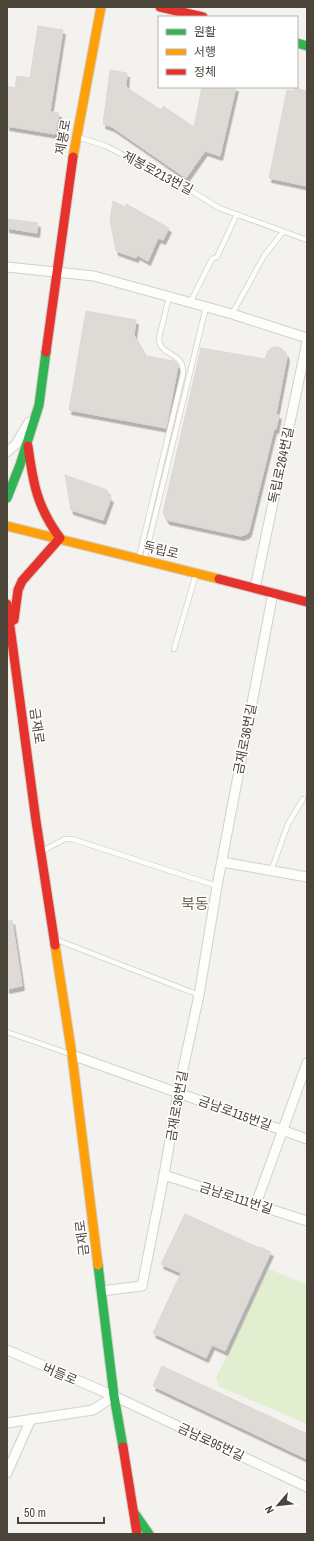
<svg xmlns="http://www.w3.org/2000/svg" width="314" height="1541" font-family="'Archivo Narrow','Noto Sans KR',sans-serif">
<style>
.green{fill:#e1eecf}
.building{fill:#dedbd6;stroke:#dcd9d4;filter:url(#shadow)}
.lines{fill:none;stroke-linecap:round;stroke-linejoin:round}
.lane-casing{stroke:#d2d0cb;stroke-width:6}
.street-casing{stroke:#d2d0cb;stroke-width:11}
.fast-casing{stroke:#d3cfc5;stroke-width:11}
.slow-casing{stroke:#d3cfc5;stroke-width:11}
.jam-casing{stroke:#d3cfc5;stroke-width:11}
.lane{stroke:#fdfdfc;stroke-width:4.5}
.street{stroke:#fdfdfc;stroke-width:9}
.fast{stroke:#30b455;stroke-width:9}
.slow{stroke:#ff9f0a;stroke-width:9}
.jam{stroke:#e5322d;stroke-width:9}
.labels{text-anchor:middle;dominant-baseline:central;stroke-width:3;stroke-linejoin:round;paint-order:stroke}
.street-label{font-size:13px;fill:#4b4439;stroke:#fff}
.quarter-label{font-size:15px;fill:#6e6250;stroke:#fff}
</style>
<defs>
<filter id="shadow"><feDropShadow dx="2.5" dy="4.5" stdDeviation="0" flood-color="#0004"/></filter>
</defs>
<rect width="100%" height="100%" fill="#f4f2ee"/>
<path class="green" d="M269,1269L307,1285V1424L219,1386L216,1378Z"/>
<g class="building">
<path d="M38,26L63,30L50,112L59,113L55,134L7,126V86L15,88L17,76L30,78Z"/>
<path d="M110,70L127,73L126,87L161,110L163,106L194,127L202,87H236L220,156L205,151L186,178L112,127L103,124Z"/>
<path d="M294,88L307,91V186L269,178L287,90L293,91Z"/>
<path d="M113,201L125,207L126,204L169,228L163,240L158,238L148,261L137,255L136,258L116,251L110,220Z"/>
<path d="M7,219L38,223L37,233L7,228Z"/>
<path d="M86,311L136,320L134,335L146,356L174,361L177,364L178,366L166,428L69,410Z"/>
<path d="M273,347H278L282,349L286,353L287,357L276,414L279,415L276,429H274L249,531L247,534L241,536L167,520L163,513L164,508L201,348L265,359L268,351Z"/>
<path d="M65,475L107,490L108,496L111,498L103,520L71,510Z"/>
<path d="M12,920L22,986L7,989V921Z"/>
<path d="M185,1214L259,1248L260,1247L271,1252L225,1351L212,1345L206,1358L153,1333L181,1273L161,1264Z"/>
<path d="M162,1366L307,1434V1459L153,1386Z"/>
</g>
<g class="lines">
<defs>
<g id="lane">
<path d="M78,137L106,146L190,190L219,208L307,240"/>
<path d="M190,303L212,259L217,257L237,214"/>
<path d="M232,314L264,256L283,232"/>
<path d="M139,557L183,374C185,351 159,357 159,338L169,297"/>
<path d="M145,557L206,307"/>
<path d="M174,649L196,574"/>
<path d="M42,851L65,839H72L217,886"/>
<path d="M271,871L288,824L303,799"/>
<path d="M57,940L199,995"/>
<path d="M7,1032L70,1054"/>
</g>
<g id="street">
<path d="M7,267L94,276L232,314L307,338"/>
<path d="M7,452L16,444L29,422"/>
<path d="M255,588L307,342"/>
<path d="M222,862L307,877"/>
<path d="M72,1055L307,1139"/>
<path d="M164,1175L307,1221"/>
<path d="M256,1204L307,1063"/>
<path d="M101,1291L142,1286L164,1175L178,1092L199,995L217,886L273,593"/>
<path d="M7,1350L114,1396L307,1487"/>
<path d="M7,1423L93,1410L114,1396"/>
<path d="M7,1473L31,1419"/>
</g>
<g id="fast">
<path d="M297,43L307,46"/>
<path d="M7,498L20,465L39,405L46,352"/>
<path d="M98,1265L114,1396L123,1447"/>
<path d="M135,1514L149,1534"/>
</g>
<g id="slow">
<path d="M73,157L101,7"/>
<path d="M7,526L219,579"/>
<path d="M55,945L72,1055L98,1265"/>
</g>
<g id="jam">
<path d="M160,7L203,17"/>
<path d="M46,352L73,157"/>
<path d="M219,579L307,602"/>
<path d="M7,604L36,821L55,945"/>
<path d="M14,620L18,590L22,581L60,538C37,507 33,483 28,446"/>
<path d="M123,1447L137,1534"/>
</g>
</defs>
<use href="#lane" class="lane-casing"/>
<use href="#street" class="street-casing"/>
<use href="#fast" class="fast-casing"/>
<use href="#slow" class="slow-casing"/>
<use href="#jam" class="jam-casing"/>
<use href="#lane" class="lane"/>
<use href="#street" class="street"/>
<use href="#fast" class="fast"/>
<use href="#slow" class="slow"/>
<use href="#jam" class="jam"/>
</g>
<g class="labels">
<g class="street-label">
<text transform="translate(63 137) rotate(-80)">제봉로</text>
<text transform="translate(158 173) rotate(28)">제봉로213번길</text>
<text transform="translate(281 465) rotate(-78)">독립로264번길</text>
<text transform="translate(161 550) rotate(14)">독립로</text>
<text transform="translate(37 726) rotate(82)">금재로</text>
<text transform="translate(245 739) rotate(-79)">금재로36번길</text>
<text transform="translate(177 1106) rotate(-80)">금재로36번길</text>
<text transform="translate(235 1113) rotate(20)">금남로115번길</text>
<text transform="translate(236 1198) rotate(18)">금남로111번길</text>
<text transform="translate(82 1238) rotate(-97)">금재로</text>
<text transform="translate(60 1374) rotate(23)">버들로</text>
<text transform="translate(211 1442) rotate(25)">금남로95번길</text>
</g>
<g class="quarter-label">
<text x="195" y="903">북동</text>
</g>
</g>
<rect width="314" height="1541" fill="none" stroke="#4b4439" stroke-width="16"/>
<rect x="158" y="16" width="140" height="72" fill="#ffffff" stroke="#b7b4b0"/>
<rect x="166" y="29" width="20" height="6" fill="#30b455" stroke="#b7b4b0"/>
<text x="194" y="36" font-size="12" fill="#4b4439">원활</text>
<rect x="166" y="49" width="20" height="6" fill="#ff9f0a" stroke="#b7b4b0"/>
<text x="194" y="56" font-size="12" fill="#4b4439">서행</text>
<rect x="166" y="69" width="20" height="6" fill="#e5322d" stroke="#b7b4b0"/>
<text x="194" y="76" font-size="12" fill="#4b4439">정체</text>
<g transform="translate(278 1505) rotate(242)" stroke="#ffffff" stroke-width="3" paint-order="stroke">
<path d="M0-3L7 15L0 10L-7 15Z" fill="#4b4439"/>
<text y="-6" font-size="11" font-weight="bold" text-anchor="middle" fill="#4b4439">N</text>
</g>
<path d="M18 1517v6h86v-6" fill="none" stroke="#4b4439" stroke-width="2"/>
<text x="24" y="1517" font-size="12" fill="#4b4439" stroke="#ffffff" stroke-width="3" paint-order="stroke">50 m</text>
</svg>
